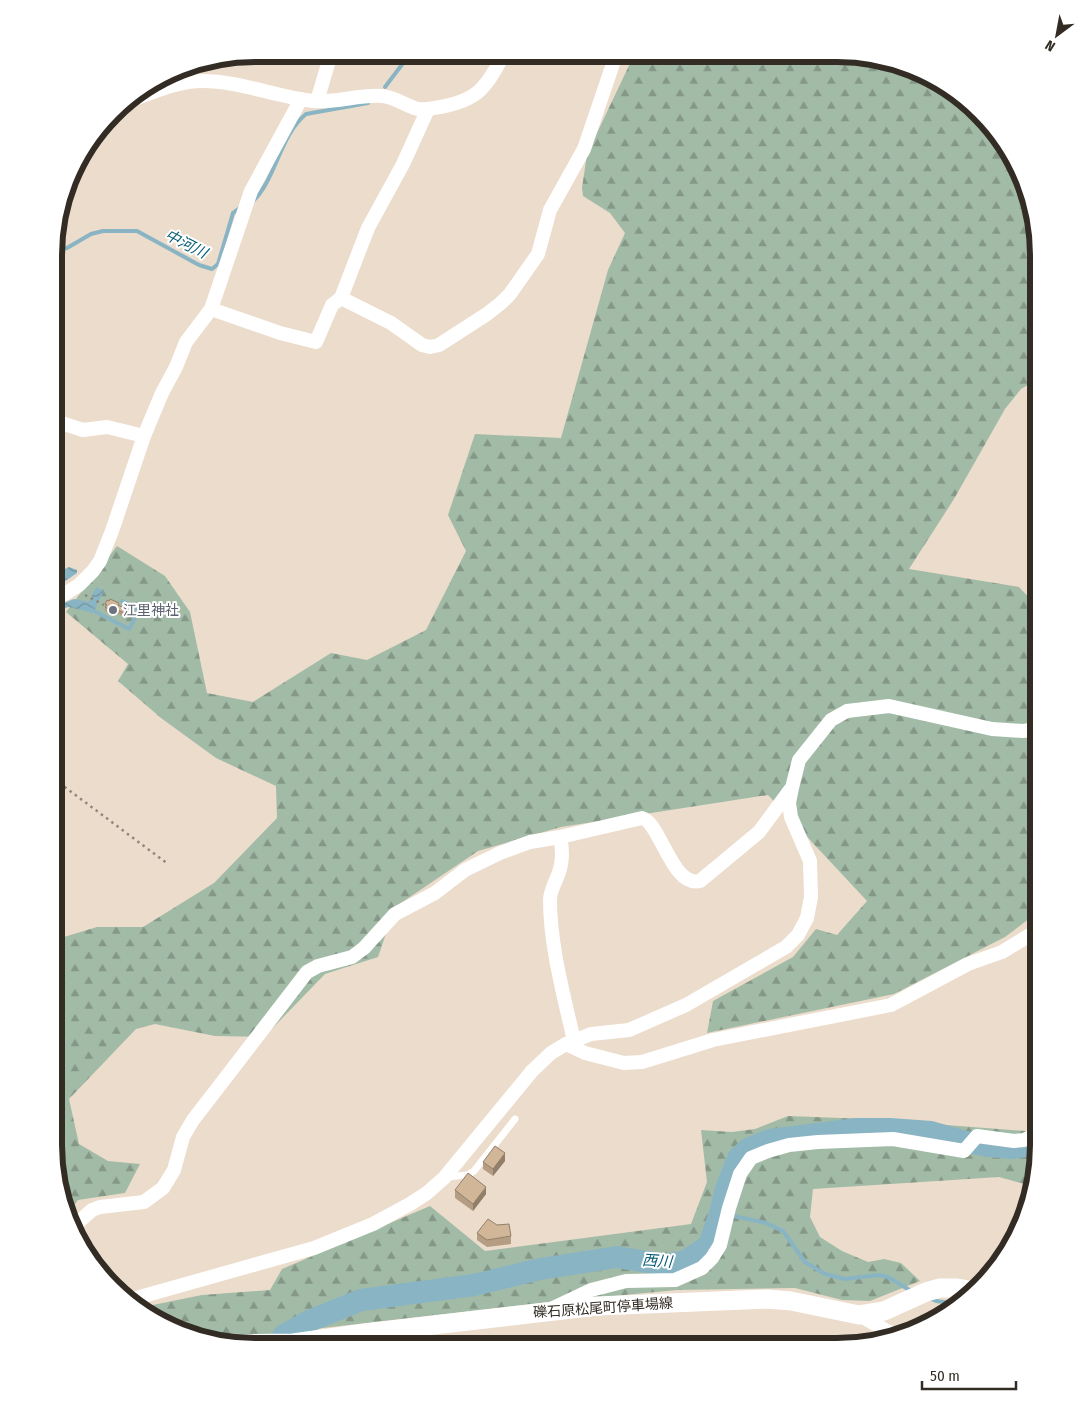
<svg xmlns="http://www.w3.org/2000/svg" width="1092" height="1401" font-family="'Fira Sans Condensed','Noto Sans JP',sans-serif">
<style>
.forest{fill:url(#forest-firs)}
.water{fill:url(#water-waves)}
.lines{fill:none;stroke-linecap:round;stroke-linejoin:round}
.stream{stroke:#89b4c4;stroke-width:4}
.river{stroke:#89b4c4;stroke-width:22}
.path{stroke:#92877b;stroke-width:2.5;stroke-dasharray:2.5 4;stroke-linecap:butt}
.lane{stroke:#fff;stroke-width:7}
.street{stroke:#fff;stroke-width:14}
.secondary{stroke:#fff;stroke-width:19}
.wall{fill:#b49d83}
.shaded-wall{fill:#927f6a}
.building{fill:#d1b698;stroke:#927f6a}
.worship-dot{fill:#6b7280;stroke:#fff;stroke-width:2}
.labels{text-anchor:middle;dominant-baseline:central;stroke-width:4;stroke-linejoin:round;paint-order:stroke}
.worship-label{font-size:14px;fill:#5b616d;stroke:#fff;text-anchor:start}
.street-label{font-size:14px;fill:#322c25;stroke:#fff}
.water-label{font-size:15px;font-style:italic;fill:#055d74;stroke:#fff}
.rim{fill:none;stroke:#322c25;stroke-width:6}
</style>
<defs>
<pattern id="forest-firs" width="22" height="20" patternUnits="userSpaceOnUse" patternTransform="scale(1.25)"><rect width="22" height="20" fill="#a2bba7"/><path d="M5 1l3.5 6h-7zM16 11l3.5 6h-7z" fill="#859888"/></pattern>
<pattern id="water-waves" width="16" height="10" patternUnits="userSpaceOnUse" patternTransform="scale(1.25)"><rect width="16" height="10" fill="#89b4c4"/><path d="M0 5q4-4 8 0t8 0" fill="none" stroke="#71939f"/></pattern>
</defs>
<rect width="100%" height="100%" fill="#ecdccb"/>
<g class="forest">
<path d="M634,55L863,56L914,69L959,95L1017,166L1038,256V379L1021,389L1005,409L954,499L909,569L1019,587L1038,607V912L1005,937L894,994L707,1033L713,1001L793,957L816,929L837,935L867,901L768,795L561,827L478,851L395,907L378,957L325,974L264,1037L215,1036L155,1024L136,1029L69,1099L79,1144L108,1161L140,1164L125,1193L78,1200L69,1212L54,1145V940L97,927H143L214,883L277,818L276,786L216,758L161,718L118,681L128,664L66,612L117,546L165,576L190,612L207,693L253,702L331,653L367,660L426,630L466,551L448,515L475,434L561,438L608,270L625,233L610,213L583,196L582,188L587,154Z"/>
<path d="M788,1116L868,1119L1038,1132V1159L1032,1186L999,1177L813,1189L810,1217L820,1237L842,1251L868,1262L884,1259L901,1263L920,1281L870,1301L842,1300L795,1288L677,1290L550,1302L262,1335L195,1332L143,1313L138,1308L202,1295L270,1290L282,1269L430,1206L485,1251L691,1224L707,1182L701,1130L732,1132L755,1129Z"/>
</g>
<g class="water">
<path d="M69,567L77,570V573L55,588V574Z"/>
<path d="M96,587L104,591L93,613L69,607L61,609L58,605L74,599L89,602Z"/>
</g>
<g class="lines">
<g class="stream">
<path d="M385,87L410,54"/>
<path d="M253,201C275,181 280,135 306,114L368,103"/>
<path d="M55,250L67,248L91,234L103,231H137L199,265L212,269L218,264L233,213L240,208"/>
<path d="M90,609L129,629L139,610L122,601"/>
<path d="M720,1213L766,1223L783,1231L805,1262L825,1274L845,1279L878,1275L888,1277L911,1291"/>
<path d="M929,1298L936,1301L959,1304"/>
</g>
<path class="river" d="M277,1346L284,1335L309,1321L361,1300L474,1285L540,1269L617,1257L666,1265L686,1261L709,1245L720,1213L726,1189L738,1158L748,1149L770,1140L856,1129H890L931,1132L962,1141L988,1146L1013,1148L1038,1144"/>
<g class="path">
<path d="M85,595L104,605"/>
<path d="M54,779L168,864"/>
</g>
<path class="lane" d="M447,1177L467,1175L474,1171L515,1119"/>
<g class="street">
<path d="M317,101L331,54"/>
<path d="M126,102C150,94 176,81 202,81C241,81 276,97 314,101C337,103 360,94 382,96C395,97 406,106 418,109C425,110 433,108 440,107C479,100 486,87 504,54"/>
<path d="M341,298L391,323L422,345L430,347L439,345L487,314L501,303L510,294L538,254L550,210L584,149L616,55"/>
<path d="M211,309L280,333L316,342L332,305L341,298L368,228L403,164L428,109"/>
<path d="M55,421L83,430L107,427L144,436"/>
<path d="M55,600L79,585L93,571L100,561L112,531L144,436L162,393L176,367L186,342L211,309L251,191L301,99"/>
<path d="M560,837C563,850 563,862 558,875C555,883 550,891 550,900C550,946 564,996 574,1041"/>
<path d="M566,1044L585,1053L624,1063L642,1062L713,1040L891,1005L968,964L1002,952L1038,930"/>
<path d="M73,1227L92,1210L100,1207L144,1202L163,1188L174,1170L183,1137L193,1120L307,972L318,966L352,957L364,948L395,914L435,893L465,870L500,853L530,842L560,837L642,818C660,822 672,888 700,881L759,832L790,790"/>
<path d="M129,1300L314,1248L373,1224L410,1204L427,1193L444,1178L532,1071L551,1053L566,1044L591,1034L629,1030L686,1005L786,947L798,935L807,918L811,897L810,861L791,817L789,803L792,788L799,760L831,720L847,711L889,706L992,729L1023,731L1038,729"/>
<path d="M553,1308L591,1290L626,1281L675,1280L702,1268L712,1258L720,1245L729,1208L740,1174L751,1158L768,1151L789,1145L818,1142L893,1139L964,1151L977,1136L1014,1141L1024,1140L1038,1133"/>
<path d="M859,1315L889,1332L894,1334"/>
</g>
<path class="secondary" d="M226,1344L293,1343L365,1333L597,1306L767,1299L791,1301L859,1315L884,1311L926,1292L940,1288H957L975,1291"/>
</g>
<g class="wall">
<path d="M109,601L119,606L126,613L124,617L116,613L114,616L105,611V604Z"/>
<path d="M505,1161L493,1176L483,1169V1162Z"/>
<path d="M455,1190L486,1194L473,1211L455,1198Z"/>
<path d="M477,1233L511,1236V1244L487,1247L477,1240Z"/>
</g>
<g class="shaded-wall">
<path d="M505,1153V1161L493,1176V1169Z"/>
<path d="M486,1187V1194L473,1211V1204Z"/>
</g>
<g class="building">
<path d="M110,599L119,603L118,605L126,609L124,613L116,609L114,612L105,607L107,605L105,604L107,600L109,601Z"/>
<path d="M495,1146L505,1153L493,1169L483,1162Z"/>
<path d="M468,1173L486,1187L473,1204L455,1190Z"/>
<path d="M488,1219L497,1225L509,1224L511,1236L487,1240L477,1233Z"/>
</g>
<circle class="worship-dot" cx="113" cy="610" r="5"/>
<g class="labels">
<g class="worship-label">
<text x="123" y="610">江里神社</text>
</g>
<g class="street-label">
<text transform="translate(603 1308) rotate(-4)">礫石原松尾町停車場線</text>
</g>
<g class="water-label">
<text transform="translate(186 244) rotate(27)">中河川</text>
<text transform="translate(657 1261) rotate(4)">西川</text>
</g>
</g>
<path d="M0 0H1092V1401H0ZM255 62H837A193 193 0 0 1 1030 255V1145A193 193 0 0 1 837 1338H255A193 193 0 0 1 62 1145V255A193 193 0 0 1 255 62Z" fill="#fff" fill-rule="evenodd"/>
<path class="rim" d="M255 62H837A193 193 0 0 1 1030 255V1145A193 193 0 0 1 837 1338H255A193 193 0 0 1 62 1145V255A193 193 0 0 1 255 62Z"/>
<g transform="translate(1057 35) rotate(212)" stroke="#ffffff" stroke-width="4" paint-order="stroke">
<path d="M0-4L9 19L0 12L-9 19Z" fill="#322c25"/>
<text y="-8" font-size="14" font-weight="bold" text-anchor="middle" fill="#322c25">N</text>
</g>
<path d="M922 1381v8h94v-8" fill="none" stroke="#322c25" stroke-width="2.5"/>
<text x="930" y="1381" font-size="15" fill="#322c25" stroke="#ffffff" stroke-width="4" paint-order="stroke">50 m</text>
</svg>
